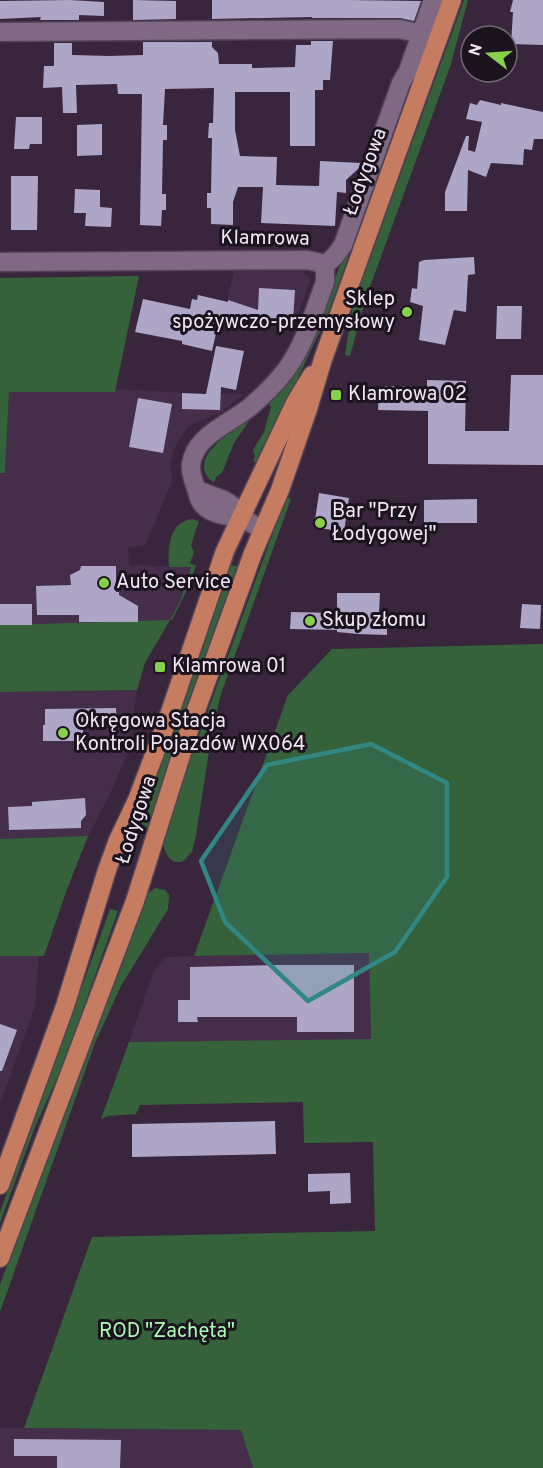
<svg xmlns="http://www.w3.org/2000/svg" width="543" height="1468" font-family="Overpass,sans-serif">
<style>
.built{fill:#452e4a}
.green{fill:#35613b}
.building{fill:#ada6c6}
.lines{fill:none;stroke-linecap:round;stroke-linejoin:round}
.minor-casing{stroke:#524356;stroke-width:21}
.major-casing{stroke:#524356;stroke-width:21}
.minor{stroke:#7f6983;stroke-width:18}
.major{stroke:#c67c61;stroke-width:18}
.marked{fill:#318782;fill-opacity:0.2;stroke:#318782;stroke-width:4.5;stroke-linejoin:round}
.poi-dot{fill:#88cf4a;stroke:#1b131d;stroke-width:2}
.labels{text-anchor:middle;dominant-baseline:central;stroke-width:6;stroke-linejoin:round;paint-order:stroke}
.street-label{font-size:20px;fill:#f2e6f5;stroke:#1b131d}
.poi-label{font-size:20px;fill:#f2e6f5;stroke:#1b131d;text-anchor:start}
.park-label{font-size:20px;fill:#abfbb3;stroke:#1b131d}
</style>
<rect width="100%" height="100%" fill="#39263d"/>
<g class="built">
<path d="M300,270L311,279L296,320L224,316L234,271Z"/>
<path d="M115,389L206,394H244L221,412L188,426L176,444L170,462L172,482L145,545L128,548L129,565L192,567L181,599L170,620L0,625V473H5L9,392H114Z"/>
<path d="M137,690L128,751L111,792L88,836L0,839V692Z"/>
<path d="M369,953L371,1040L129,1042L154,970L165,957Z"/>
<path d="M39,955L35,1006L0,1104V956Z"/>
<path d="M0,1428L241,1430L253,1468H0Z"/>
</g>
<g class="green">
<path d="M464,0H468L451,64L366,298L350,356L345,355L353,305Z"/>
<path d="M411,84L326,319L257,463L253,461L255,456L253,450L264,432L271,407L268,403C304,367 320,317 338,271C362,208 383,145 411,84Z"/>
<path d="M139,276L115,392H9L5,473H0V278Z"/>
<path d="M251,418L234,443L222,473L216,477L214,483C183,459 233,431 251,418Z"/>
<path d="M286,497L291,499L221,694L213,726L196,835L192,852L182,862H174C165,856 162,845 163,834Z"/>
<path d="M192,519L199,521L191,545L194,552L190,563L196,566L187,590L172,620H170L145,663L137,690L0,692V625L170,620L181,599L191,567H169C168,548 168,523 192,519Z"/>
<path d="M228,565L237,566L181,724L148,828L140,823L206,639Z"/>
<path d="M543,644V1468H253L241,1430L24,1428L92,1237L375,1231L373,1142L304,1143L303,1102L140,1105L136,1114L108,1116L101,1119L129,1042L371,1039L369,953L194,956L288,695L293,690L332,649Z"/>
<path d="M88,836L66,892L44,956H0V839Z"/>
<path d="M155,888L165,890L169,895L168,909L121,986L95,1043L0,1312V1285L89,1039L117,977L147,894Z"/>
<path d="M110,909L118,911L63,1065L35,1127L0,1223V1212Z"/>
</g>
<g class="building">
<path d="M70,0L104,2V16L79,15V20H40L41,17L0,19V1Z"/>
<path d="M133,0L176,1V19L133,20Z"/>
<path d="M212,0H348L421,1L414,21L400,18H312V17L212,19Z"/>
<path d="M513,0H543V45L511,44L513,12H510Z"/>
<path d="M311,41H333L330,80H323V90H315V146H290V92H235V130L240,156L277,157L276,185L319,186L320,161L361,163L358,169L346,180V193L337,192L335,226L261,223L263,187H238L233,202V225L211,224V208H207V193H211L212,138H208L209,123H213L214,88L165,89L163,125H167V140H163L162,194H166V210H162L161,226L140,225L142,94H118L117,84L76,85L77,113H63L62,87L43,88L44,66H54V43H72V55L109,56L143,55V42H212V47L218,53L219,64H252V68L295,67L296,45H311Z"/>
<path d="M480,100L501,105V103L543,112V139H534L532,150L524,149L523,165L491,163L486,177L468,170L467,211H445V192L466,136H469L468,150L475,152L482,122L466,119L470,103L477,105Z"/>
<path d="M16,117H42V144H30L29,149H14Z"/>
<path d="M102,124V155L77,156V125Z"/>
<path d="M11,176H38L37,230H11Z"/>
<path d="M75,189L100,190V207L112,208L111,227L85,226L86,213H74Z"/>
<path d="M474,257L475,274L468,275L466,312L454,310L445,345L419,340L423,306L410,302L412,288L417,289L419,262L424,260Z"/>
<path d="M259,288L295,290L293,320L220,316L212,351L182,344V341L135,332L143,299L190,309L192,299L197,300L198,295L228,302V300L258,310Z"/>
<path d="M497,306H522L521,339H496Z"/>
<path d="M216,346L244,351L236,390L221,387L220,410L182,409V393L206,394Z"/>
<path d="M511,375H543V465L428,464V411L378,410L379,386L427,387V380L466,381L465,431H509Z"/>
<path d="M138,398L172,404L163,453L129,447Z"/>
<path d="M319,493L349,498L344,532L314,527Z"/>
<path d="M477,499V523H424V500Z"/>
<path d="M81,566H116V592H119V595L138,606V622H79V615H37L36,586L71,585L70,575L80,570Z"/>
<path d="M337,593H380L379,614H387V635L358,634L337,632V630L290,629L291,612L337,613Z"/>
<rect x="0" y="604" width="32" height="21"/>
<path d="M522,604L541,605L540,629L520,628Z"/>
<path d="M116,708L117,726H83V741H43V725H45V709Z"/>
<path d="M85,798L86,815L81,821V828L9,830L8,807L32,806V802Z"/>
<path d="M280,965H354V1032H297V1017H197L198,1022H178V1000H190V967Z"/>
<path d="M0,1024L17,1030L2,1071H0Z"/>
<path d="M275,1121L276,1154L132,1157V1124Z"/>
<path d="M350,1173L351,1203L330,1204V1191L308,1192V1174Z"/>
<path d="M14,1439L121,1440L120,1468H57V1456H14Z"/>
</g>
<g class="lines">
<defs>
<g id="minor">
<path d="M0,32L400,29L421,34"/>
<path d="M0,262L307,260L321,263L325,270V282C314,312 305,344 286,370C276,383 264,395 251,406C232,423 194,435 191,465C190,476 196,485 198,495C202,513 225,517 240,516"/>
<path d="M324,266L335,256L343,245L401,83L408,71L433,0"/>
<path d="M197,490L224,500L233,506L240,516L262,530"/>
</g>
<g id="major">
<path d="M0,1185L65,1006L107,870L118,840L137,800L166,724L225,551L295,403L312,375"/>
<path d="M0,1258L135,901L190,727L253,553L280,490L308,409L323,359L452,0"/>
</g>
</defs>
<use href="#minor" class="minor-casing"/>
<use href="#major" class="major-casing"/>
<use href="#minor" class="minor"/>
<use href="#major" class="major"/>
</g>
<path class="marked" d="M371,744L447,783V877L395,952L308,1001L225,922L201,861L267,765Z"/>
<g class="poi-dot">
<circle cx="407" cy="312" r="6"/>
<rect x="330" y="389" width="12" height="12" rx="3"/>
<circle cx="320" cy="523" r="6"/>
<circle cx="104" cy="583" r="6"/>
<circle cx="310" cy="621" r="6"/>
<rect x="154" y="661" width="12" height="12" rx="3"/>
<circle cx="63" cy="733" r="6"/>
</g>
<g class="labels">
<g class="street-label">
<text transform="translate(366 172) rotate(-70)">Łodygowa</text>
<text transform="translate(265 239) rotate(1)">Klamrowa</text>
<text transform="translate(137 820) rotate(-72)">Łodygowa</text>
</g>
<g class="poi-label">
<text x="395" y="300" text-anchor="end">Sklep<tspan x="395" dy="23">spożywczo-przemysłowy</tspan></text>
<text x="348" y="395">Klamrowa 02</text>
<text x="332" y="512">Bar "Przy<tspan x="332" dy="23">Łodygowej"</tspan></text>
<text x="116" y="583">Auto Service</text>
<text x="322" y="621">Skup złomu</text>
<text x="172" y="667">Klamrowa 01</text>
<text x="75" y="722">Okręgowa Stacja<tspan x="75" dy="23">Kontroli Pojazdów WX064</tspan></text>
</g>
<g class="park-label">
<text x="167" y="1332">ROD "Zachęta"</text>
</g>
</g>
<g transform="translate(489 54) rotate(287)"><circle r="28" fill="#1b131d" stroke="#716773" stroke-width="1.5"/>
<path d="M0-4.5L10 22L0 15L-10 22Z" fill="#88cf4a"/>
<text y="-9" font-size="16" font-weight="bold" text-anchor="middle" fill="#f2e6f5">N</text>
</g>
</svg>
